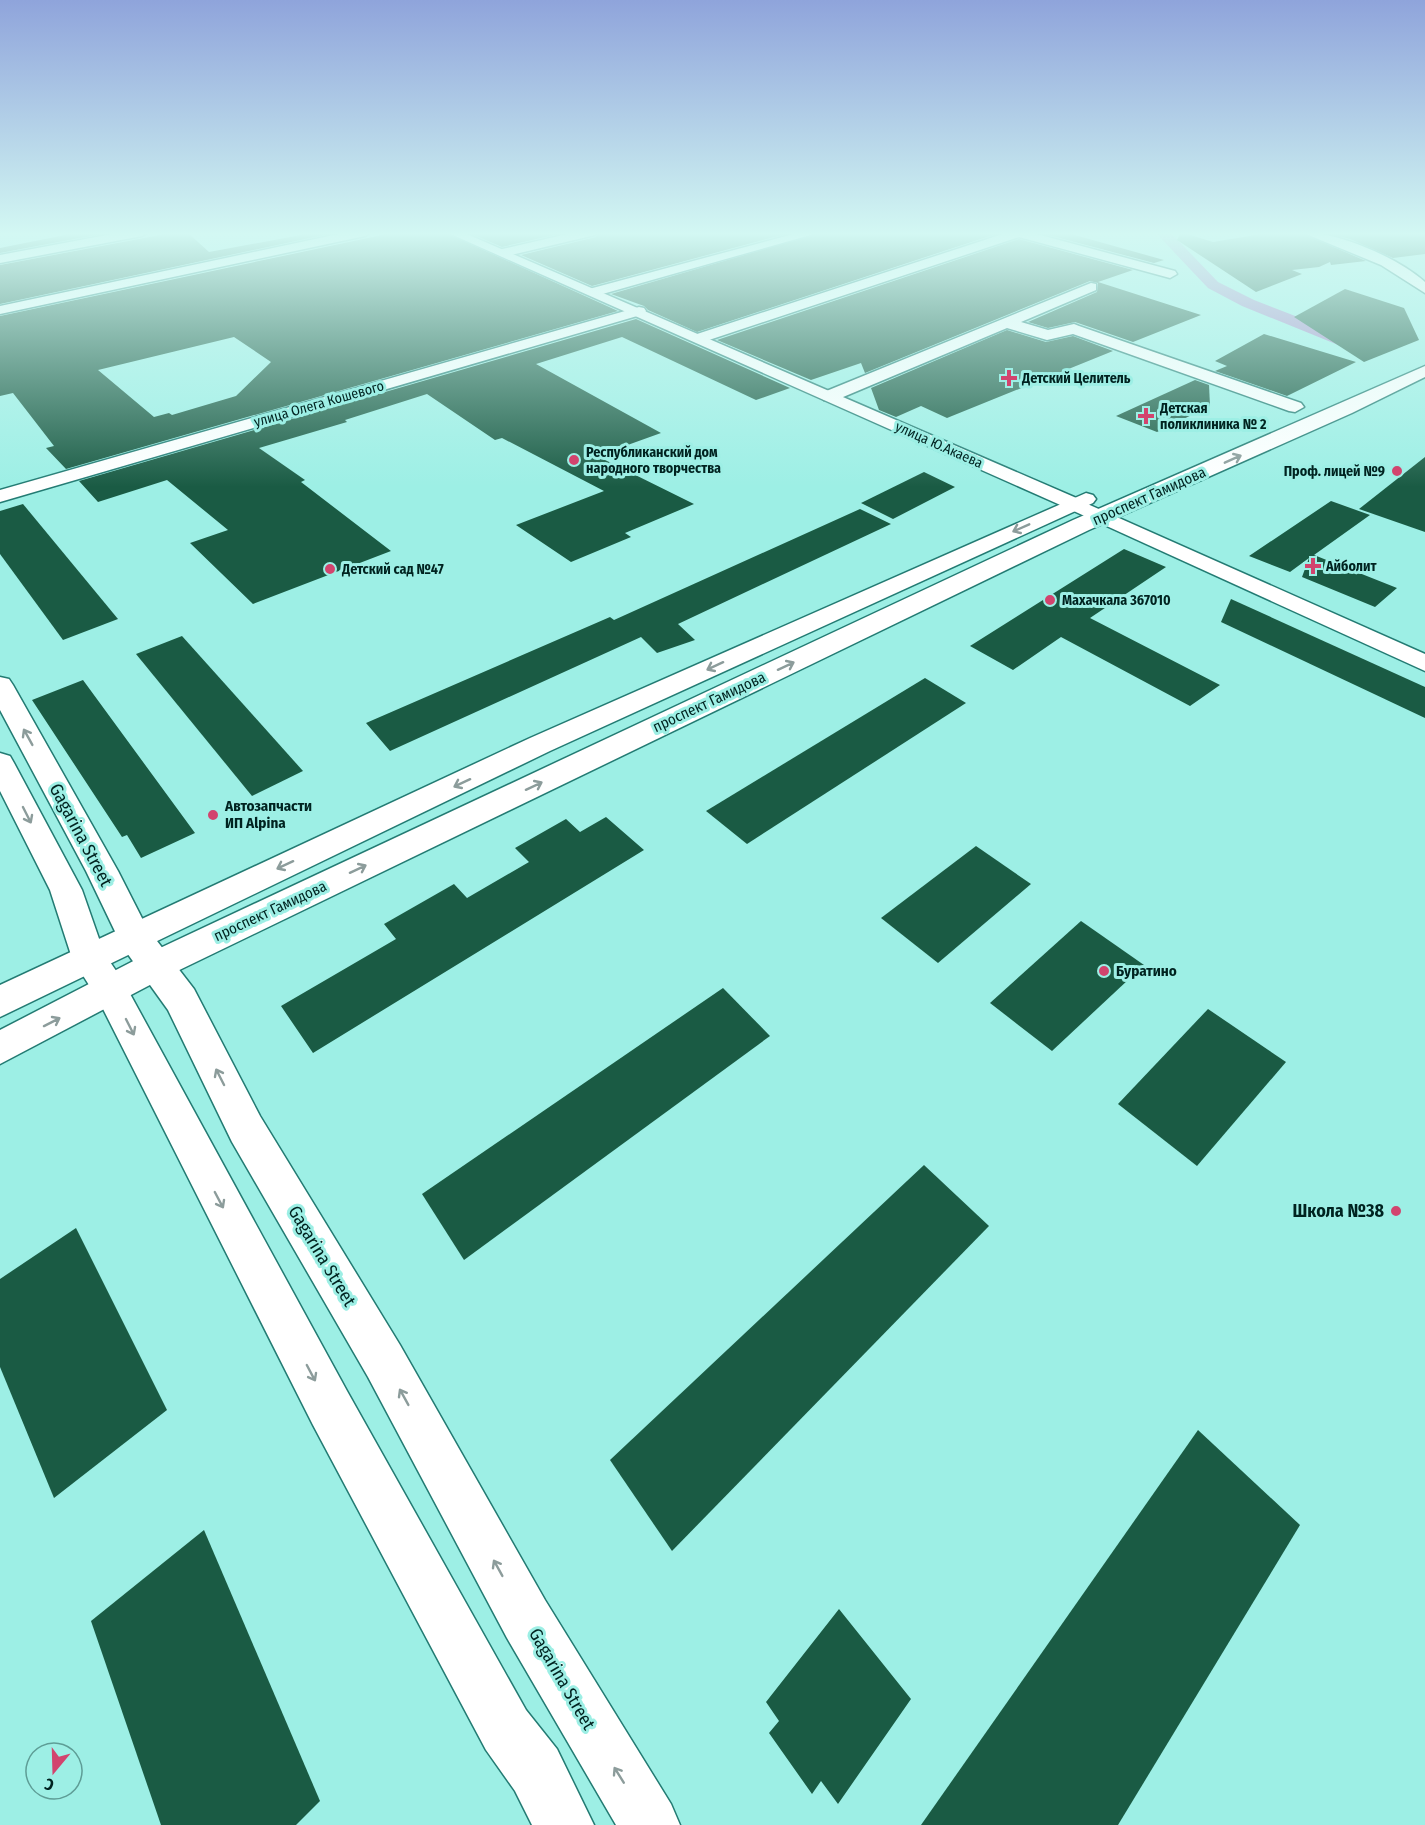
<svg xmlns="http://www.w3.org/2000/svg" width="1425" height="1825" font-family="'Fira Sans Condensed',sans-serif">
<style>
.lines{fill:none;stroke-linecap:round;stroke-linejoin:round}
.canal{fill:#a98bc8;fill-rule:evenodd}
.building{fill:#1a5b44;fill-rule:evenodd}
.minor-casing{stroke:#237b73;stroke-width:3}
.secondary-casing{stroke:#237b73;stroke-width:3}
.primary-casing{stroke:#237b73;stroke-width:3}
.minor{fill:#fff;fill-rule:evenodd}
.secondary{fill:#fff;fill-rule:evenodd}
.primary{fill:#fff;fill-rule:evenodd}
.oneway{stroke:#8c9c9b}
.poi-dot{fill:#d2446e;stroke:#9defe5;stroke-width:2}
.labels{text-anchor:middle;dominant-baseline:central;stroke-width:6;stroke-linejoin:round;paint-order:stroke}
.far-poi-label{font-size:14px;font-weight:bold;fill:#002320;stroke:#9defe5;text-anchor:start}
.far-street-label{font-size:14px;fill:#002320;stroke:#9defe5}
.street-label{font-size:15px;fill:#002320;stroke:#9defe5}
.poi-label{font-size:15px;font-weight:bold;fill:#002320;stroke:#9defe5;text-anchor:start}
.near-street-label{font-size:18px;fill:#002320;stroke:#9defe5}
.near-poi-label{font-size:18px;font-weight:bold;fill:#002320;stroke:#9defe5;text-anchor:end}
</style>
<rect width="100%" height="100%" fill="#9defe5"/>
<g class="lines">
<path class="canal" d="M1155,232H1170L1218,282L1254,300L1365,343L1368,347L1359,352L1353,351L1242,306L1208,288Z"/>
</g>
<g class="building">
<path d="M80,232L101,234L0,253V248Z"/>
<path d="M176,232H187L209,252L317,232H338L0,304V265Z"/>
<path d="M396,232H444L618,311L66,469L46,448L54,446L13,393L0,396V316ZM234,337L271,362L236,396L172,415L169,413L154,417L98,370Z"/>
<path d="M467,232H567L502,247Z"/>
<path d="M599,232H793L592,286L521,255L596,237Z"/>
<path d="M823,232H1002L697,332L648,310L644,306L611,294Z"/>
<path d="M1037,232H1064L1164,260L1154,263Z"/>
<path d="M1181,232L1213,242L1273,232H1299L1366,261L1331,265L1330,262L1319,267L1292,270L1302,274L1256,292L1177,240Z"/>
<path d="M1321,232H1425V254L1393,258L1350,239Z"/>
<path d="M1019,239L1133,270L1098,282L1201,315L1133,342L1075,322L1048,328L1028,322L1097,292L1098,283L1090,281L865,373L861,363L811,380L717,340Z"/>
<path d="M1345,289L1404,308L1419,340L1364,362L1294,317Z"/>
<path d="M636,319L790,388L756,400L622,337L536,364L661,433L597,456L694,504L625,533L631,537L571,562L516,525L604,491L502,438L495,440L427,394L345,420L347,422L259,448L305,480L301,482L391,551L253,604L190,543L228,530L167,480L98,502L79,481Z"/>
<path d="M1007,330L1046,342L1073,336L1113,351L947,418L921,406L896,417L879,410L871,388Z"/>
<path d="M1264,334L1356,362L1287,396L1215,371L1227,366L1215,361Z"/>
<path d="M1195,380L1209,385L1210,406L1157,432L1116,416Z"/>
<path d="M1425,457V532L1359,509Z"/>
<path d="M924,472L955,487L893,519L861,503Z"/>
<path d="M1331,501L1370,515L1314,555L1397,588L1375,607L1302,577L1309,558L1290,572L1249,556Z"/>
<path d="M23,504L118,619L63,640L0,554V511Z"/>
<path d="M860,509L891,524L678,624L695,640L657,653L641,637L390,751L366,723L610,617L614,620Z"/>
<path d="M1124,549L1166,567L1090,618L1220,685L1190,706L1061,637L1013,670L970,646Z"/>
<path d="M1231,599L1425,687V718L1221,622Z"/>
<path d="M182,636L303,771L252,796L136,654Z"/>
<path d="M925,678L966,703L747,844L706,811Z"/>
<path d="M83,680L195,833L141,858L127,835L122,837L32,700Z"/>
<path d="M606,817L644,850L313,1053L281,1006L396,939L384,924L454,884L467,898L529,862L515,848L566,819L580,832Z"/>
<path d="M976,846L1031,884L938,963L881,918Z"/>
<path d="M1081,921L1144,965L1052,1051L990,1003Z"/>
<path d="M723,988L770,1036L464,1260L422,1194Z"/>
<path d="M1208,1009L1286,1062L1197,1166L1118,1104Z"/>
<path d="M924,1165L989,1226L672,1551L610,1460Z"/>
<path d="M76,1228L167,1410L54,1498L0,1367V1279Z"/>
<path d="M1198,1430L1300,1525L1118,1825H921Z"/>
<path d="M204,1530L320,1801L296,1825H161L91,1621Z"/>
<path d="M839,1609L911,1699L838,1804L821,1781L812,1794L769,1733L779,1721L766,1702Z"/>
</g>
<g class="lines">
<defs>
<g id="minor">
<path d="M123,232H148L142,236L0,263V255Z"/>
<path d="M348,232H371L365,236L0,314V306Z"/>
<path d="M576,232H597L595,235L503,257L496,253L498,250Z"/>
<path d="M801,232H821L599,295L594,296L587,292L589,289Z"/>
<path d="M1009,232H1029L1175,271L1177,274L1170,278L1019,237L706,341L700,343L692,338L694,335Z"/>
<path d="M1091,283L1096,284V290L1021,322L1048,330L1074,324L1079,326L1301,403L1304,407L1295,412L1289,411L1073,334L1047,340L1007,328L836,400H824L821,396L824,392Z"/>
<path d="M639,307L644,308L646,311L644,314L0,502V490Z"/>
<path d="M1074,498L1425,654V671L1067,508L1064,504L1067,500Z"/>
</g>
<g id="secondary">
<path d="M446,232H462L1081,500L1084,504L1081,508H1067Z"/>
<path d="M0,677L9,679L13,685L118,871L147,928L194,989L260,1116L400,1345L545,1600L671,1804L680,1825H616L507,1638L368,1377L232,1142L168,1010L122,946L86,871L0,710Z"/>
<path d="M0,753L10,756L14,763L82,890L104,953L123,981L347,1391L526,1710L557,1749L594,1825H532L515,1791L486,1750L313,1425L99,1001L72,958L50,890L0,791Z"/>
</g>
<g id="primary">
<path d="M1301,232C1338,232 1397,257 1425,282V293L1381,265Z"/>
<path d="M1425,366V377L1352,413L1089,530L167,976L0,1064V1030L143,956L1073,520Z"/>
<path d="M1086,493L1093,495L1096,499L1093,503L550,751L0,1017V985L530,738Z"/>
</g>
</defs>
<use href="#minor" class="minor-casing"/>
<use href="#secondary" class="secondary-casing"/>
<use href="#primary" class="primary-casing"/>
<use href="#minor" class="minor"/>
<use href="#secondary" class="secondary"/>
<use href="#primary" class="primary"/>
</g>
<defs><path id="oneway-shaft" d="M-6 0H5M1.5-3L5.5 0L1.5 3" fill="none" stroke-width="1.6" stroke-linecap="round" stroke-linejoin="round" transform="scale(1.5)"/></defs>
<g class="oneway">
<use href="#oneway-shaft" transform="translate(1233 459) rotate(-24)"/>
<use href="#oneway-shaft" transform="translate(1021 528) rotate(156)"/>
<use href="#oneway-shaft" transform="translate(715 666) rotate(155)"/>
<use href="#oneway-shaft" transform="translate(786 666) rotate(-25)"/>
<use href="#oneway-shaft" transform="translate(28 737) rotate(-119)"/>
<use href="#oneway-shaft" transform="translate(462 783) rotate(155)"/>
<use href="#oneway-shaft" transform="translate(534 786) rotate(-25)"/>
<use href="#oneway-shaft" transform="translate(27 815) rotate(63)"/>
<use href="#oneway-shaft" transform="translate(285 865) rotate(155)"/>
<use href="#oneway-shaft" transform="translate(358 869) rotate(-25)"/>
<use href="#oneway-shaft" transform="translate(52 1022) rotate(-27)"/>
<use href="#oneway-shaft" transform="translate(130 1027) rotate(63)"/>
<use href="#oneway-shaft" transform="translate(220 1077) rotate(-117)"/>
<use href="#oneway-shaft" transform="translate(219 1200) rotate(62)"/>
<use href="#oneway-shaft" transform="translate(311 1373) rotate(62)"/>
<use href="#oneway-shaft" transform="translate(404 1397) rotate(-119)"/>
<use href="#oneway-shaft" transform="translate(498 1568) rotate(-119)"/>
<use href="#oneway-shaft" transform="translate(619 1775) rotate(-122)"/>
</g>
<linearGradient id="sky" x2="0" y2="1"><stop stop-color="#8fa4db"/><stop offset="0.48" stop-color="#d3f8f3"/><stop offset="1" stop-color="#d3f8f3" stop-opacity="0"/></linearGradient>
<rect width="1425" height="487" fill="url(#sky)"/>
<g class="poi-dot">
<path d="M1006 369h6v6h6v6h-6v6h-6v-6h-6v-6h6z"/>
<path d="M1143 407h6v6h6v6h-6v6h-6v-6h-6v-6h6z"/>
<circle cx="574" cy="460" r="6"/>
<circle cx="1397" cy="471" r="6"/>
<path d="M1310 557h6v6h6v6h-6v6h-6v-6h-6v-6h6z"/>
<circle cx="330" cy="569" r="6"/>
<circle cx="1050" cy="600" r="6"/>
<circle cx="213" cy="815" r="6"/>
<circle cx="1104" cy="971" r="6"/>
<circle cx="1396" cy="1211" r="6"/>
</g>
<g class="labels">
<g class="far-poi-label">
<text x="1022" y="378">Детский Целитель</text>
<text x="1160" y="408">Детская<tspan x="1160" dy="16">поликлиника № 2</tspan></text>
<text x="586" y="452">Республиканский дом<tspan x="586" dy="16">народного творчества</tspan></text>
<text x="1385" y="471" text-anchor="end">Проф. лицей №9</text>
<text x="1326" y="566">Айболит</text>
<text x="342" y="569">Детский сад №47</text>
<text x="1062" y="600">Махачкала 367010</text>
</g>
<g class="far-street-label">
<text transform="translate(319 404) rotate(-16)">улица Олега Кошевого</text>
<text transform="translate(939 445) rotate(24)">улица Ю.Акаева</text>
</g>
<g class="street-label">
<text transform="translate(1149 496) rotate(-24)">проспект Гамидова</text>
<text transform="translate(709 702) rotate(-25)">проспект Гамидова</text>
<text transform="translate(270 911) rotate(-25)">проспект Гамидова</text>
</g>
<g class="poi-label">
<text x="225" y="806">Автозапчасти<tspan x="225" dy="17">ИП Alpina</tspan></text>
<text x="1116" y="971">Буратино</text>
</g>
<g class="near-street-label">
<text transform="translate(81 835) rotate(62)">Gagarina Street</text>
<text transform="translate(322 1256) rotate(59)">Gagarina Street</text>
<text transform="translate(562 1679) rotate(60)">Gagarina Street</text>
</g>
<g class="near-poi-label">
<text x="1384" y="1211">Школа №38</text>
</g>
</g>
<g transform="translate(54 1771) rotate(199)"><circle r="28" fill="#9defe5" stroke="#5e9d96" stroke-width="1.5"/>
<path d="M0-4.5L10 22L0 15L-10 22Z" fill="#d2446e"/>
<text y="-9" font-size="16" font-weight="bold" text-anchor="middle" fill="#002320">С</text>
</g>
</svg>
